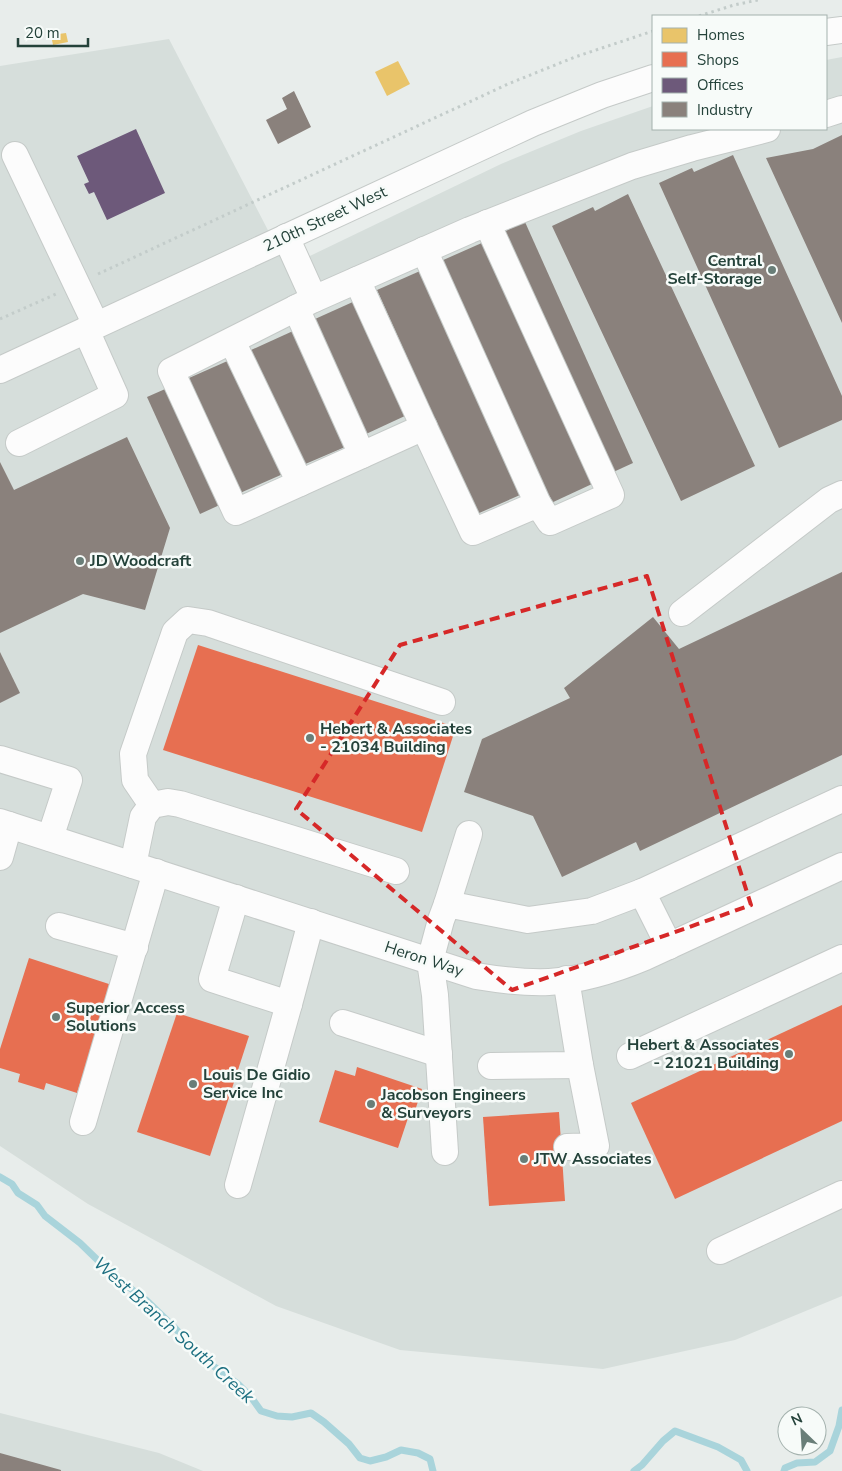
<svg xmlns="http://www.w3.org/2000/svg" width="842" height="1471" font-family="'Nunito Sans',sans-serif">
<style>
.built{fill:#d6dedb}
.homes{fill:#e9c46a}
.shops{fill:#e76f51}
.offices{fill:#6d597a}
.industry{fill:#8a817c}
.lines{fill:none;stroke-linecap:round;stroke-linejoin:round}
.stream{stroke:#a9d4db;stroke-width:7}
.minor-casing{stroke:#c5cac8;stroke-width:28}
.path{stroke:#c3ccca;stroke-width:3;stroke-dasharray:2.5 4;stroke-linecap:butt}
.minor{stroke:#fcfcfc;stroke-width:26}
.marked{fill:none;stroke:#d62828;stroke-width:4;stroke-dasharray:10 6;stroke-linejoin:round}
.poi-dot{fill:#697e78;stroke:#f7fbf9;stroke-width:2}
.labels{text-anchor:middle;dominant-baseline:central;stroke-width:5;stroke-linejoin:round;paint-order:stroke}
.street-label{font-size:16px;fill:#24423a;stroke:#f7fbf9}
.poi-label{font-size:16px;font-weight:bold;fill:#24423a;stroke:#f7fbf9;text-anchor:start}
.water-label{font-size:18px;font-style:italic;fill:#1c6f80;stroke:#f7fbf9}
</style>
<rect width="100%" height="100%" fill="#e8edeb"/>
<g class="built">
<path d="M169,39L287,267L501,164L581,131L653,106V129H826V60L842,57V1296L735,1340L603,1369L400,1350L276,1306L88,1204L0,1146V66Z"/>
<path d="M0,1413L159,1453L203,1471H0Z"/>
</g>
<g class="homes">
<path d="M66,33L68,42L53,45L51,35Z"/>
<path d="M398,61L410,84L387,96L375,72Z"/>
</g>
<g class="shops">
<path d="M198,645L456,727L422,832L163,750Z"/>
<path d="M29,958L112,985L77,1093L46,1083L44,1090L18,1082L20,1074L0,1068V1049Z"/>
<path d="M842,1005V1121L675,1199L631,1103Z"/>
<path d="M177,1013L249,1036L210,1156L137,1132Z"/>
<path d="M357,1067L422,1089L412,1120L408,1118L398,1148L319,1122L335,1070L355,1076Z"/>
<path d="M559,1112L565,1201L489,1206L483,1117Z"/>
</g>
<path class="offices" d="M136,129L165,193L107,220L94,192L89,194L84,184L89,182L77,156Z"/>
<g class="industry">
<path d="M294,91L311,127L278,144L266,120L287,109L282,98Z"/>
<path d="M842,135V323L766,158L813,149Z"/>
<path d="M733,155L842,396V420L779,448L659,183L692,168L694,172Z"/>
<path d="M628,194L755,466L681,501L552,226L593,207L595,211Z"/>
<path d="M525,222L633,463L609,474L501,233Z"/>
<path d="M484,242L592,484L549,504L441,261Z"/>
<path d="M420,271L520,495L477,514L377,290Z"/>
<path d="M355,301L407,415L366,434L315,319Z"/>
<path d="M293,331L345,447L303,465L251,350Z"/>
<path d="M232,359L283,474L240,493L189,378Z"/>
<path d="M172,386L224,503L200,514L147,397Z"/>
<path d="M127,437L170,528L145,610L83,594L0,633V462L14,490Z"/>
<path d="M842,572V755L640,851L636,842L562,877L533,816L464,792L482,739L570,698L564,688L653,617L679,649Z"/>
<path d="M0,652L20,693L0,703Z"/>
<path d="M0,1453L61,1470V1471H0Z"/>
</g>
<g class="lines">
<g class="stream">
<path d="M0,1177L12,1184L18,1193L37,1205L45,1216L80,1243L114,1276L146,1300L175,1328L201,1357L238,1384L251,1397L261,1411L277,1416L292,1417L311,1413L324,1422L349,1444L360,1458L370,1461L386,1457L401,1450L418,1453L430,1459L433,1471"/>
<path d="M634,1471L642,1465L663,1441L675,1431L718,1447L741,1460L747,1471"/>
<path d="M784,1471L785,1468L797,1463L815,1462L830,1451L839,1426L842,1410"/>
</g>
<defs>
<g id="minor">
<path d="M826,32L842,30"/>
<path d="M826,114L842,109"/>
<path d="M15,155L96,325"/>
<path d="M286,237L314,299L470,230L632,166L692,148L767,129"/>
<path d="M424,250L538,504"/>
<path d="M357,280L424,427"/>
<path d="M314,299L171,371L236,512L424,427L473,532L538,504L550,522L611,495L487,223"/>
<path d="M296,308L362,455"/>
<path d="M232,341L300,483"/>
<path d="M0,370L533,123L602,95L653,78"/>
<path d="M19,443L115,395L86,330"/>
<path d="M682,613L829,500L842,494"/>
<path d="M0,759L69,780L50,838"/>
<path d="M152,805L135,780L133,754L175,632L188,620L208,623L442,702"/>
<path d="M0,822L476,976C500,980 524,983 549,982C582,980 614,970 645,957L842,866"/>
<path d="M0,857L9,825"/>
<path d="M133,865L143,817L152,805L168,802L180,804L396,871"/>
<path d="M236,898L212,979L289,1004L311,922"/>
<path d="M447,904L469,834"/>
<path d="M59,926L135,947"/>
<path d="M669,946L642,892L842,799"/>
<path d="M343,1023L439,1054"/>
<path d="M630,1056L842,958"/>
<path d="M491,1066L580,1065L566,979"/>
<path d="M83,1122L156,872"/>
<path d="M567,1147L596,1146L580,1065"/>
<path d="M445,1152L435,995L430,961L441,920L447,904L528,920L592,911L642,892"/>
<path d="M238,1185L289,1004"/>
<path d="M720,1251L842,1194"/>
</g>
</defs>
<use href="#minor" class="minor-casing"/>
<g class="path">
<path d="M699,16L734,5L758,0"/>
<path d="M98,274L508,84L575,57L653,31"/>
<path d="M0,319L56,294"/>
</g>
<use href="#minor" class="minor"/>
</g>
<path class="marked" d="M647,576L751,905L512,990L296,809L400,645Z"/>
<g class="poi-dot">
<circle cx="772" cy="270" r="5"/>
<circle cx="80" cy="561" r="5"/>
<circle cx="310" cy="738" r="5"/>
<circle cx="56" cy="1017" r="5"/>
<circle cx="789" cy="1054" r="5"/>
<circle cx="193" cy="1084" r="5"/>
<circle cx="371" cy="1104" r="5"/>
<circle cx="524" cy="1159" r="5"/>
</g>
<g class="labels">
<g class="street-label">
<text transform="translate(325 219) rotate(-25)">210th Street West</text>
<text transform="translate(424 959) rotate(18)">Heron Way</text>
</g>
<g class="poi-label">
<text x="762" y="261" text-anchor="end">Central<tspan x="762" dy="18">Self-Storage</tspan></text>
<text x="90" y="561">JD Woodcraft</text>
<text x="320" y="729">Hebert &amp; Associates<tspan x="320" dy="18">- 21034 Building</tspan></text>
<text x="66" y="1008">Superior Access<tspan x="66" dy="18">Solutions</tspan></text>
<text x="779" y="1045" text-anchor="end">Hebert &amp; Associates<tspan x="779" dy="18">- 21021 Building</tspan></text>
<text x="203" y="1075">Louis De Gidio<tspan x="203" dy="18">Service Inc</tspan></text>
<text x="381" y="1095">Jacobson Engineers<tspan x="381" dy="18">&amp; Surveyors</tspan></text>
<text x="534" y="1159">JTW Associates</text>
</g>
<g class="water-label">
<text transform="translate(174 1330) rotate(42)">West Branch South Creek</text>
</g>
</g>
<rect x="652" y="15" width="175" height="115" fill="#f7fbf9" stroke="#a3b1ad"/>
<rect x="662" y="28" width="25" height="15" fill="#e9c46a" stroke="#a3b1ad"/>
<text x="697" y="40" font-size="15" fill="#24423a">Homes</text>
<rect x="662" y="52" width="25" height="15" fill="#e76f51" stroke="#a3b1ad"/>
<text x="697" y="65" font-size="15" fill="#24423a">Shops</text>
<rect x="662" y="78" width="25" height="15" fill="#6d597a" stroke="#a3b1ad"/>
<text x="697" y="90" font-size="15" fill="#24423a">Offices</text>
<rect x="662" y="102" width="25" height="15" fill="#8a817c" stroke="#a3b1ad"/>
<text x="697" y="115" font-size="15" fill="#24423a">Industry</text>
<g transform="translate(802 1431) rotate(335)"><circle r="24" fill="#f7fbf9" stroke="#a3b1ad"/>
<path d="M0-4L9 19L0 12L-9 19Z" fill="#697e78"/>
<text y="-8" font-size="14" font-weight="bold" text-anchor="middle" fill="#24423a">N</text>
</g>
<path d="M18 38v8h70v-8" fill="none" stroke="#24423a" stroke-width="2.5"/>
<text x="25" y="38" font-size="15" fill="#24423a" stroke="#f7fbf9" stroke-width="4" paint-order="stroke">20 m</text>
</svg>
